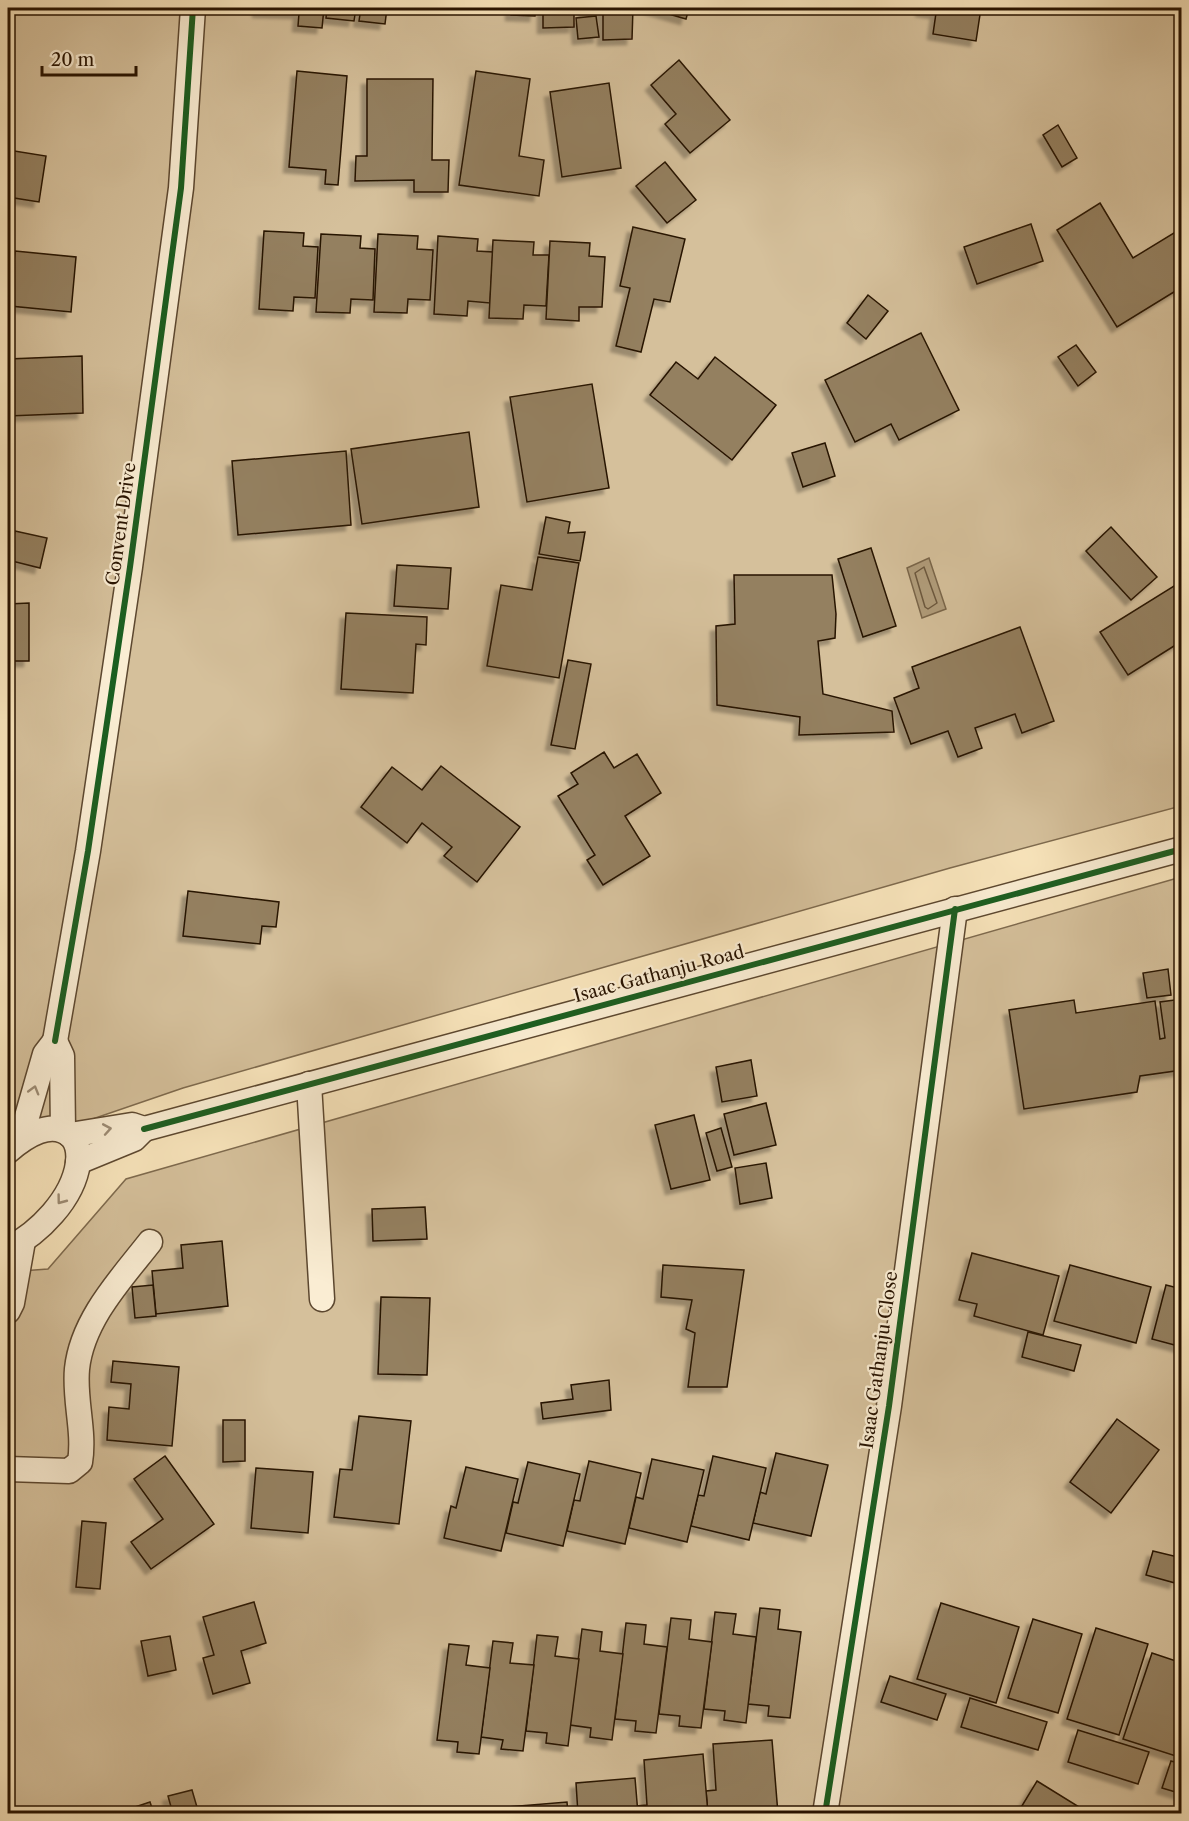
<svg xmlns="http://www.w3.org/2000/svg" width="1189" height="1821" font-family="'Libre Caslon Text',serif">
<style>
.green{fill:#d5c09b;stroke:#7e6a4e;stroke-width:1.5}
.water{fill:#b19d7b;stroke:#7a664a;stroke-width:1.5}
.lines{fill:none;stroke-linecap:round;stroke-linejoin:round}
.shore{stroke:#6c583e;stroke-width:1.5}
.building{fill:#948061;stroke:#281300;stroke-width:1.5;filter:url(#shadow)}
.street-casing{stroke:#5c472f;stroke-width:27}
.street{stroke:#faedd3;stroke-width:24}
.cycleway-casing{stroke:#faedd3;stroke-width:10}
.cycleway{stroke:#1b5e20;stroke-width:6}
.oneway{stroke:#9c8b74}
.labels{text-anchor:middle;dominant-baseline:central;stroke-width:4.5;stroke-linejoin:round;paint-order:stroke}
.street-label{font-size:18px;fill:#281300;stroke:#faedd3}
</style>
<defs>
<filter id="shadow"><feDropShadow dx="-5.5" dy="5.5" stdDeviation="1.5" flood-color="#0004"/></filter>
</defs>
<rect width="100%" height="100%" fill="#f8e4bb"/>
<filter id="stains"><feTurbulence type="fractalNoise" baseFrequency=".00333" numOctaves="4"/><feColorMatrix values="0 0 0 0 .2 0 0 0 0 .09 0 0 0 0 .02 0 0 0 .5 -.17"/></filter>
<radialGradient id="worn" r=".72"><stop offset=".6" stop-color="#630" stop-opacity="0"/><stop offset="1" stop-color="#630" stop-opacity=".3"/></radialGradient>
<g class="green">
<path d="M8,8H1181V806L950,868L183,1088L8,1148Z"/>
<path d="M1181,877V1813L8,1814V1272L48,1269L126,1179Z"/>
</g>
<path class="water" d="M929,558L946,609L922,618L907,568Z"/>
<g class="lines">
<path class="shore" d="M924,567L937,603L928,609L925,607L915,573Z"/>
</g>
<g class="building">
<path d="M258,8H324L322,28L298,26L299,13L258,12Z"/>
<path d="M327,8H356L354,21L326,18Z"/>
<path d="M361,8H387L385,24L359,21Z"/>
<path d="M511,8H536L535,16L511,15Z"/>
<path d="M543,8L574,9V27L543,28Z"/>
<path d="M584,8H633L632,39L603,40V14H584Z"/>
<path d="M648,8H689L686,19Z"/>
<path d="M922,8H981L976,41L933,34L936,13L921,11Z"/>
<path d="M596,16L599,37L578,39L576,18Z"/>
<path d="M679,60L730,120L690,153L665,124L676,114L651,85Z"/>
<path d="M297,71L347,76L338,185L325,184L326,170L289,167Z"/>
<path d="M476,71L530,79L519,156L544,160L539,196L459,185Z"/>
<path d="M367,79H433L432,160H449L448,192H414V180L355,181L356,156H367Z"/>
<path d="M609,83L621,168L562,177L550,92Z"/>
<path d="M1058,125L1077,158L1062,167L1043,135Z"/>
<path d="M8,150L46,156L39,202L8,197Z"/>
<path d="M665,162L696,200L667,223L636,186Z"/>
<path d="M1100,203L1133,258L1182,228V287L1117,327L1057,230Z"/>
<path d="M1031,224L1043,261L977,284L964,247Z"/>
<path d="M633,227L685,239L670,302L654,299L641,352L616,346L630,288L620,286Z"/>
<path d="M264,231L304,233L303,246L318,247L315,298L294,297L293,311L259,309Z"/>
<path d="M321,234L361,236L360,248L375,249L373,300L351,299L350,313L316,312Z"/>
<path d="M378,234L418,236L417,249L433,250L430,300L408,299L407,313L374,312Z"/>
<path d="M438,236L478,239L477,251L493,252L490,303L468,301L467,316L434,314Z"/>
<path d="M493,240L534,242L533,255H549L546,306L524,305L523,319L489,318Z"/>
<path d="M550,241L590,243L589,256L605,257L602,307H579V321L546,319Z"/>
<path d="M15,251L76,257L71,312L10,306Z"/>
<path d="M868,295L888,311L866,339L847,323Z"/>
<path d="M921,333L959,410L899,440L891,424L855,442L825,380Z"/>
<path d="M1076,345L1096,372L1078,386L1058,357Z"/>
<path d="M82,356L83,413L8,416V359Z"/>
<path d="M715,357L776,405L732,460L650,395L676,362L698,379Z"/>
<path d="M592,384L609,488L527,502L510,397Z"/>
<path d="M469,432L479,507L362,524L351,449Z"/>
<path d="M825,443L835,476L803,487L792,453Z"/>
<path d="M8,446L12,447L8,488Z"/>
<path d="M346,451L351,525L238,535L232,461Z"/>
<path d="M546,517L570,522L568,533L585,532L580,561L539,554Z"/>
<path d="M1111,527L1157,577L1131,600L1086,551Z"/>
<path d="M15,531L47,538L40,568L8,560Z"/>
<path d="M871,548L896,626L863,637L838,559Z"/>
<path d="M538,557L579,563L559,678L487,666L501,585L532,590Z"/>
<path d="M397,565L451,568L448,609L394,606Z"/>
<path d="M734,575H832L836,614L835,638L818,641L823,694L892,711L894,732L799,735L800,717L717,705L716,626L735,624Z"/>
<path d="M1182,581V641L1128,675L1100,632Z"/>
<path d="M29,603V661H8V604Z"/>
<path d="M346,613L427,617L426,645L416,644L413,693L341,689Z"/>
<path d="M1020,627L1054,721L1022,733L1015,714L975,728L982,748L958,757L948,731L911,744L894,698L919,688L912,667Z"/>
<path d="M568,660L591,664L575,749L551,745Z"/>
<path d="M604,752L614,768L637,754L661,793L625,816L650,856L603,885L587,860L595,855L558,796L578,784L571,773Z"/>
<path d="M441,766L520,827L477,882L444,856L452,847L422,823L407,843L361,807L392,767L422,790Z"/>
<path d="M188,891L279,902L276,927L262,926L260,944L183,936Z"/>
<path d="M1168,969L1171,995L1147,998L1143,973Z"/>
<path d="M1182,999V1070L1140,1076L1137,1092L1024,1109L1009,1010L1074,1000L1076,1013L1155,1001L1160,1039L1165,1038L1160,1002Z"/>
<path d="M751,1060L757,1096L722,1102L716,1067Z"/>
<path d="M766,1103L776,1145L734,1155L724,1114Z"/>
<path d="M694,1115L710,1180L671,1189L655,1125Z"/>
<path d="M721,1128L732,1167L717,1171L706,1133Z"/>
<path d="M766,1163L772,1198L740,1204L735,1168Z"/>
<path d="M425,1207L427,1239L373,1241L372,1209Z"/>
<path d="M222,1241L228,1306L156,1314L152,1271L183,1268L181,1245Z"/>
<path d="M972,1253L1059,1276L1043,1335L974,1316L977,1304L959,1300Z"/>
<path d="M663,1265L744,1270L727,1387H688L695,1333L686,1329L692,1300L661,1297Z"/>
<path d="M1070,1265L1151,1287L1136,1343L1054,1321Z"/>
<path d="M153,1285L156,1316L135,1318L132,1287Z"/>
<path d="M1166,1285L1182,1289V1347L1152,1339Z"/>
<path d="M381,1297L430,1298L427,1375L378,1374Z"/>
<path d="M1028,1332L1081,1345L1074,1371L1022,1357Z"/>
<path d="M113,1361L179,1367L172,1446L107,1440L109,1407L129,1409L131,1384L111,1382Z"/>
<path d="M609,1380L611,1410L543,1419L541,1403L573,1399L571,1385Z"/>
<path d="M359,1416L411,1421L399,1524L334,1517L340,1469L352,1470Z"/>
<path d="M1117,1419L1159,1450L1111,1513L1070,1482Z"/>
<path d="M223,1420H245V1461L223,1462Z"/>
<path d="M776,1453L828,1465L811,1536L753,1523L760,1492L766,1494Z"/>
<path d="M165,1456L214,1524L151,1569L131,1542L163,1519L134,1479Z"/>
<path d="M713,1456L766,1468L749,1540L691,1526L698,1495L704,1496Z"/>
<path d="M652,1459L704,1470L687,1542L629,1528L636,1497L643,1499Z"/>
<path d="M589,1461L641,1473L625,1544L567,1531L574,1500L580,1501Z"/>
<path d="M528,1462L580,1474L563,1546L506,1533L513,1502L518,1503Z"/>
<path d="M466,1467L518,1479L501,1551L444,1538L451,1506L456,1508Z"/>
<path d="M256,1468L313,1472L308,1533L251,1528Z"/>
<path d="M82,1521L106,1523L100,1589L76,1587Z"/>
<path d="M1153,1551L1182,1558L1175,1583L1146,1575Z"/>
<path d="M254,1602L266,1643L241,1651L250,1683L213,1694L203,1658L214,1655L203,1617Z"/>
<path d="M941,1603L1019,1627L996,1703L917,1679Z"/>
<path d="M760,1608L780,1610L778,1629L801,1632L790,1718L768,1716L769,1706L748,1704Z"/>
<path d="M715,1612L736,1614L733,1634L756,1637L746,1723L724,1720L725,1711L704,1709Z"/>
<path d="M671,1618L691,1620L689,1639L712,1642L701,1728L679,1726L680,1716L659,1714Z"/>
<path d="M1033,1619L1082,1634L1058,1713L1008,1698Z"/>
<path d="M626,1623L646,1625L644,1644L667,1647L656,1733L635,1731L636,1721L615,1719Z"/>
<path d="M1096,1628L1148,1644L1119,1735L1067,1719Z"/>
<path d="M582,1629L602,1632L600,1651L623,1654L612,1740L590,1737L591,1728L570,1725Z"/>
<path d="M537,1635L558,1637L555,1656L579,1659L568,1746L546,1743L547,1733L526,1731Z"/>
<path d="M170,1636L176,1670L148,1676L141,1641Z"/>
<path d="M493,1641L513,1643L510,1663L534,1665L523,1751L501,1749L503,1740L481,1737Z"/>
<path d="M449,1644L469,1646L466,1665L490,1668L479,1754L457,1752L458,1742L437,1740Z"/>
<path d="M1152,1653L1182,1663V1758L1123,1739Z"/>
<path d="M890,1676L946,1694L937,1720L881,1702Z"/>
<path d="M970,1698L1047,1722L1038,1750L961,1727Z"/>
<path d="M1078,1730L1149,1752L1138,1784L1068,1762Z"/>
<path d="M772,1740L778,1814H708L706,1791L716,1790L713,1744Z"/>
<path d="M703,1754L708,1814H638L637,1806L647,1805L644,1760Z"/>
<path d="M1171,1761L1182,1764V1794L1162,1788Z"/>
<path d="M635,1778L638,1814H578L576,1783Z"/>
<path d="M1037,1781L1084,1810L1082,1814H1017Z"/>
<path d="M192,1790L199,1814H173L168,1796Z"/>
<path d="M150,1802L154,1814H120V1812Z"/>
<path d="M567,1802L568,1814H508L507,1807Z"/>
</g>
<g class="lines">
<defs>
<g id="street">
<path d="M55,1041L88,851L130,567L181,188L193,8"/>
<path d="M55,1041L62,1056L63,1130"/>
<path d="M309,1084L322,1299"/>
<path d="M144,1129L1182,849"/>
<path d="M70,1135L132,1125L144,1129"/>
<path d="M20,1141L45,1054L55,1041"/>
<path d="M8,1151C24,1137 53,1117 72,1137C78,1144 79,1154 78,1163C73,1199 39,1233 8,1249"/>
<path d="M78,1162L134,1139L144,1129"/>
<path d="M8,1311L12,1303L23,1241"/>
<path d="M8,1469L69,1471L80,1462C85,1431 74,1400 77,1369C82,1320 121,1279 150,1242"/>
<path d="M825,1814L889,1406L955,909"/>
</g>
</defs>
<use href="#street" class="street-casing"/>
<use href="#street" class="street"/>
<defs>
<g id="cycleway">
<path d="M55,1041L88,851L130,567L181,188L193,8"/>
<path d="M144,1129L1182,849"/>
<path d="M825,1814L889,1406L955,909"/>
</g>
</defs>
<use href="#cycleway" class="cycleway-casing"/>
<use href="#cycleway" class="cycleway"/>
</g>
<defs><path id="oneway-chevron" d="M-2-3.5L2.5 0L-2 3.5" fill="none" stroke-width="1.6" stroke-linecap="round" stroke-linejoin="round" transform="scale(1.5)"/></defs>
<g class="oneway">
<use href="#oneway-chevron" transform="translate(34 1090) rotate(-74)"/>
<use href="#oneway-chevron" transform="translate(107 1129) rotate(-10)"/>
<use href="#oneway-chevron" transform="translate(61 1200) rotate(127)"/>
</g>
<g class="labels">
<g class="street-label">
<text transform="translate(121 524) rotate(-82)">Convent Drive</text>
<text transform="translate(659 974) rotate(-15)">Isaac Gathanju Road</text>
<text transform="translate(879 1360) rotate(-82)">Isaac Gathanju Close</text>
</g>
</g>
<rect width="1189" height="1821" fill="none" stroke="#f8e4bb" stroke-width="30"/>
<rect x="9" y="9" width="1171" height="1803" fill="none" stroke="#281300" stroke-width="3"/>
<rect x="15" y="15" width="1159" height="1791" fill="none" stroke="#281300" stroke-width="1.5"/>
<path d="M42 66v9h94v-9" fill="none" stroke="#281300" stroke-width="3"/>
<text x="51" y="66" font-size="18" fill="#281300" stroke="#faedd3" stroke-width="4.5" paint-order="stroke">20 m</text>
<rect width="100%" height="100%" filter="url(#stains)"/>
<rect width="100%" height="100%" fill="url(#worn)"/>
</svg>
